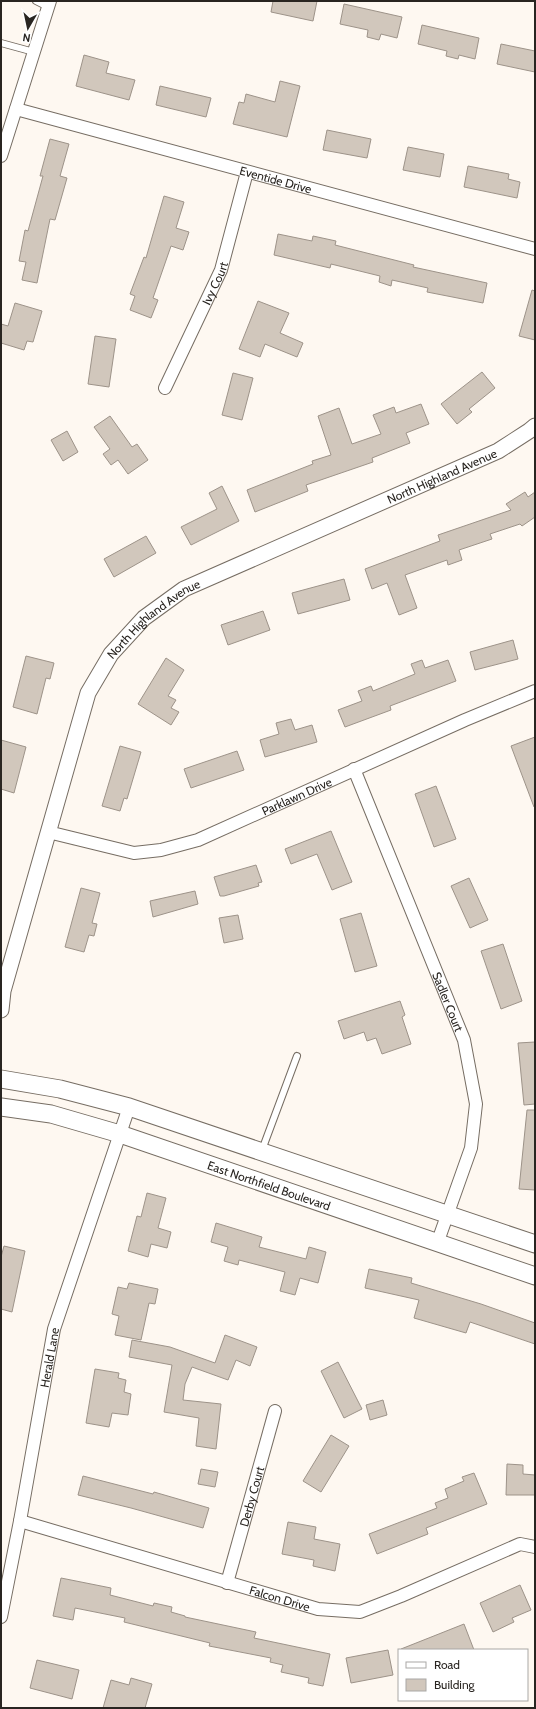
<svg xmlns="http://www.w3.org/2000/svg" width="536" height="1709" font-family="Cabin,sans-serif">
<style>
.building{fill:#d1c7bc;stroke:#9d9389}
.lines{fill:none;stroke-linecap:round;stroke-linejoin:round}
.service-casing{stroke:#766d63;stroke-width:8}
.minor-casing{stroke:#766d63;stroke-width:14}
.tertiary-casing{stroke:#766d63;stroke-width:17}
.secondary-casing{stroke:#766d63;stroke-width:19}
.service{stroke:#fff;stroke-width:6}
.minor{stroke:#fff;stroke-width:12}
.tertiary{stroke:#fff;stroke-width:15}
.secondary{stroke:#fff;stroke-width:17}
.labels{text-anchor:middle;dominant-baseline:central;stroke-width:3;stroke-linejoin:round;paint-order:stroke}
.street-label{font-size:12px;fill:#292521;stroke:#fff}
</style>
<rect width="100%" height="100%" fill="#fef8f1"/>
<g class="building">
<path d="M273,1H317L313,21L271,12Z"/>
<path d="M344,4L402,17L397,38L381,34L379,40L367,37L368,30L340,24Z"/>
<path d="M422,25L479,38L475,59L459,55L458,59L446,56L447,51L418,44Z"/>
<path d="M501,44L535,51V72L497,64Z"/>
<path d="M84,55L109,62L106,73L135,80L129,100L76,86Z"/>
<path d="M280,81L300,86L287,137L233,124L239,102L244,103L246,94L275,102Z"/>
<path d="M160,86L211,98L206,117L156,105Z"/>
<path d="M327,130L371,139L367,158L323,150Z"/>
<path d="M50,139L69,144L60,176L67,178L55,220L50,219L37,283L22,280L26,262L19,261L25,230L28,231L43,176H40Z"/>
<path d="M408,147L444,154L440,177L403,170Z"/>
<path d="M468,166L509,174L508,179L520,182L517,198L464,187Z"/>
<path d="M164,196L184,202L176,228L189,232L183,250L171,246L153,298L158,300L151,318L130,310L135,296L130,294L144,257L146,258Z"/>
<path d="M278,234L312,241L313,236L336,241L335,245L414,265L413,267L487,283L483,303L427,292L428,288L392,280L391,286L379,282L380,276L331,264L330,268L274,255Z"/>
<path d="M532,290L535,291V340L519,336Z"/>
<path d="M258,301L289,313L280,333L303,343L297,357L265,344L260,357L239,349Z"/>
<path d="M15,303L42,311L33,342L27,341L24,350L1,343V324L8,326Z"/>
<path d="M95,336L116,339L109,387L88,384Z"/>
<path d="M482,372L495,388L469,409L472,412L457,424L441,404Z"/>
<path d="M233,373L253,378L242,420L222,415Z"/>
<path d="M421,404L429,424L406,433L410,443L372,458L373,462L306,485L308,491L255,512L247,490L313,464L312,461L331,455L318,416L339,408L352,444L381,434L373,415L394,407L396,413Z"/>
<path d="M110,416L132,447L137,444L148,460L128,474L118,460L111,465L103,454L110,449L94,427Z"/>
<path d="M67,431L78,452L63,461L51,440Z"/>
<path d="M222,486L239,521L191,545L181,527L217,509L209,493Z"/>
<path d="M525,492L528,497L535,492V517L522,526L520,524L490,534L492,539L459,550L462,560L448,565L447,560L405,575L417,608L399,615L387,583L372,589L365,569L440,541L438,535L511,510L506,504Z"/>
<path d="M146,536L156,553L114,577L104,559Z"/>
<path d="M344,579L350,600L298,614L292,593Z"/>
<path d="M263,611L270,630L228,645L221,625Z"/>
<path d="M513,640L518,659L475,670L470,652Z"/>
<path d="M26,656L54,663L50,679L46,678L37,714L13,707Z"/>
<path d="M166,658L184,670L168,696L176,700L171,708L179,712L171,725L138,704Z"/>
<path d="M422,660L425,668L448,660L456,681L390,706L391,710L345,727L338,710L362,701L358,691L371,686L373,691L415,674L411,664Z"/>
<path d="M291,719L295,730L312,725L317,742L265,757L260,740L279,734L276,723Z"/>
<path d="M535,737V806L534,807L511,746Z"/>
<path d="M1,740L26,747L14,793L1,789Z"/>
<path d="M120,746L141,752L127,799L124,798L120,811L102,806Z"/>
<path d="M237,751L244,770L191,788L184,769Z"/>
<path d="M436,786L456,839L434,847L415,794Z"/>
<path d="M331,831L352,882L332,890L317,854L291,864L285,849Z"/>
<path d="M256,865L262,882L258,883L259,886L224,896H220L214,877Z"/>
<path d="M469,878L488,920L470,928L451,886Z"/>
<path d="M81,888L100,893L92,923L97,924L94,936L89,935L84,952L65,947Z"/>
<path d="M195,891L198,904L153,917L150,901Z"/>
<path d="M361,913L377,966L355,972L340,919Z"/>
<path d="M238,915L243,939L224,943L219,918Z"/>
<path d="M503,944L522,1001L501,1009L481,951Z"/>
<path d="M400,1001L405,1015L402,1017L411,1044L382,1054L376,1038L367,1041L364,1032L344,1039L338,1021Z"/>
<path d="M535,1042V1104L524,1105L518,1043Z"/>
<path d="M527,1110H535V1190L519,1189Z"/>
<path d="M147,1193L166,1198L158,1228L171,1232L167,1248L151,1244L148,1257L128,1251L137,1216L141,1217Z"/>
<path d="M216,1223L262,1237L259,1247L306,1259L309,1247L326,1252L318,1283L300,1278L295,1295L280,1291L285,1272L239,1260L238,1265L224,1261L228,1247L211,1242Z"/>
<path d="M4,1246L25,1251L12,1312L1,1309V1257Z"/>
<path d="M369,1269L412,1278L411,1283L481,1304L535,1323V1344L470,1322L466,1333L414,1318L419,1300L365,1288Z"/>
<path d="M129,1283L158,1289L155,1304L149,1303L141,1340L115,1335L119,1316L112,1314L118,1287L127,1289Z"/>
<path d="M225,1335L257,1347L250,1366L236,1360L228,1380L192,1367L185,1384L183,1400L221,1404L216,1449L196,1446L199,1418L164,1412L172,1365L129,1357L132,1340L170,1347L215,1363Z"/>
<path d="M338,1362L362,1409L344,1418L321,1371Z"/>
<path d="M95,1369L119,1373L118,1378L126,1380L124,1392L131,1394L128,1415L112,1413L109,1427L86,1423Z"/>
<path d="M383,1400L387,1415L370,1420L366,1405Z"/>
<path d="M331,1435L349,1446L321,1492L303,1481Z"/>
<path d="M507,1464L523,1465V1474L535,1475V1495H506Z"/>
<path d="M201,1469L218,1472L215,1487L198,1484Z"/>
<path d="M474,1473L487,1504L426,1528L428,1534L377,1554L369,1534L437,1508L435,1503L448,1498L445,1489L464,1481L462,1477Z"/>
<path d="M83,1476L153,1494L154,1492L209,1508L203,1528L131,1508L78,1495Z"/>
<path d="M288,1522L316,1527L314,1539L340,1544L335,1571L313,1566L314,1560L282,1554Z"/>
<path d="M61,1578L111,1588L110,1595L153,1606L154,1603L172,1607L171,1612L185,1616V1617L256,1632L254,1638L330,1654L323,1686L308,1683L309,1678L281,1672L283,1665L270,1662L271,1658L209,1646L210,1643L124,1622L125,1618L75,1608L73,1620L53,1616Z"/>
<path d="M520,1585L531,1610L512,1618L514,1622L493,1632L480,1603Z"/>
<path d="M464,1624L474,1650H401V1649Z"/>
<path d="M388,1650L393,1675L351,1683L346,1658Z"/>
<path d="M37,1660L79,1670L72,1699L30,1688Z"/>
<path d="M131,1678L152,1684L145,1708H103L111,1680L129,1685Z"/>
</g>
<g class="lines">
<defs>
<g id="service">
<path d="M36,1L48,7"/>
<path d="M1,43L34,52"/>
<path d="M262,1150L297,1056"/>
</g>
<g id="minor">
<path id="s1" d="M16,109L535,249"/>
<path d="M1,156L50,1"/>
<path id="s2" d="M165,388L221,270L247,172"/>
<path id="s3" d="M354,769L464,1040L476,1104L471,1148L438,1241"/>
<path id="s4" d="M48,832L134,853L161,850L198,840L465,720L535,691"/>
<path id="s5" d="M20,1521L318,1609L360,1612L401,1596L520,1544L535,1547"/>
<path id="s6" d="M227,1583L275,1411"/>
<path id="s7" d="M1,1617L20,1521L54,1329L129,1107"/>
</g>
<g id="tertiary">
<path id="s8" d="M1,1010L3,991L88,693L111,654L144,618L184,589L498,451L529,431L535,426"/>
</g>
<g id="secondary">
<path d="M1,1079L60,1089L129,1107L535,1244"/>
<path id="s9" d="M1,1107L51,1114L120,1134L535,1276"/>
</g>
</defs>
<use href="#service" class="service-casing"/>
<use href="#minor" class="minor-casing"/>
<use href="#tertiary" class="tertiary-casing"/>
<use href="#secondary" class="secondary-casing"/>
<use href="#service" class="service"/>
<use href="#minor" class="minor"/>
<use href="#tertiary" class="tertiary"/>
<use href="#secondary" class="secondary"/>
</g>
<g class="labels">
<g class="street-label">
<text stroke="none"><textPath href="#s1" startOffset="269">Eventide Drive</textPath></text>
<text stroke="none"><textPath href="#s2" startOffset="116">Ivy Court</textPath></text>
<text stroke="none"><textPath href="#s8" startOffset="754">North Highland Avenue</textPath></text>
<text stroke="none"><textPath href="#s8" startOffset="430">North Highland Avenue</textPath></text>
<text stroke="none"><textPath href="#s4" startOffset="262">Parklawn Drive</textPath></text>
<text stroke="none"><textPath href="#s3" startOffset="251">Sadler Court</textPath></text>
<text stroke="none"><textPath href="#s9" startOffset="280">East Northfield Boulevard</textPath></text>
<text stroke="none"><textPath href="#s7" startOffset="264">Herald Lane</textPath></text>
<text stroke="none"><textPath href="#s6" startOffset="90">Derby Court</textPath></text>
<text stroke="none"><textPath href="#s5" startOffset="271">Falcon Drive</textPath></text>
</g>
</g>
<rect width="536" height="1709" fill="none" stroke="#292521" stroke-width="4"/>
<rect x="398" y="1649" width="130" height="52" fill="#ffffff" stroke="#a9a8a6"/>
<rect x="406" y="1662" width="20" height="6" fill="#ffffff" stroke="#a9a8a6"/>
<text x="434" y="1669" font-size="12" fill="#292521">Road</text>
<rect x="406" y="1679" width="20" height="12" fill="#d1c7bc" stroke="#a9a8a6"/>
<text x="434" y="1689" font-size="12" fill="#292521">Building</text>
<g transform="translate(28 28) rotate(189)" stroke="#ffffff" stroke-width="3" paint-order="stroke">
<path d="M0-3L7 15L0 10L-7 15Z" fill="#292521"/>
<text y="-6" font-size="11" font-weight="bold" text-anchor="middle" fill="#292521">N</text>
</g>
</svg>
